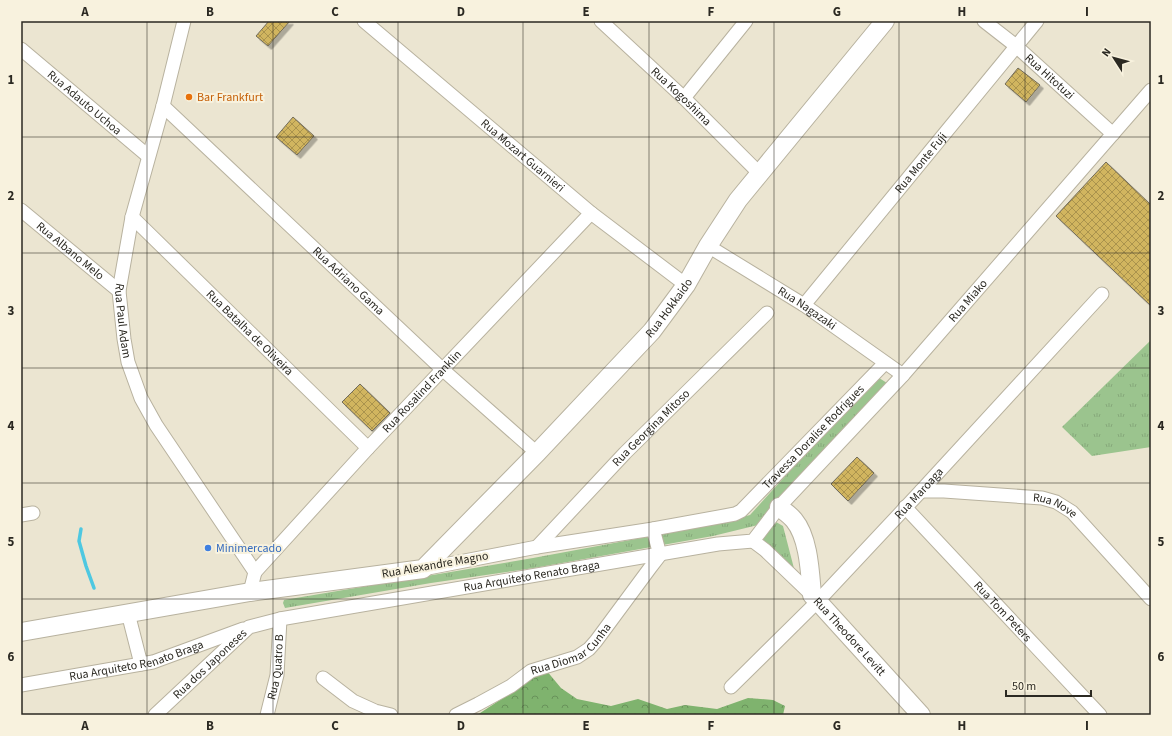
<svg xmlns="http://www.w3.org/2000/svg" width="1172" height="736" font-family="'Source Sans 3',sans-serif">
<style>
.grass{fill:url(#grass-tufts)}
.forest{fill:url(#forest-crowns)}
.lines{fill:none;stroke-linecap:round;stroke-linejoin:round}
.stream{stroke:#4ec8e1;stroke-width:3.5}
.building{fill:url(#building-cross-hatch);stroke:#726c5b;filter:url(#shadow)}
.street-casing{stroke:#b8b29f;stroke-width:15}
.secondary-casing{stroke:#b8b29f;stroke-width:20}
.street{stroke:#fff;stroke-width:13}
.secondary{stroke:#fff;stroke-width:18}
.grid{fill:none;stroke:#2b2922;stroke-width:1;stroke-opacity:0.55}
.food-dot{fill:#e8710a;stroke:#f8f2de;stroke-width:1.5}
.shop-dot{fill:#3f7fe0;stroke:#f8f2de;stroke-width:1.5}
.labels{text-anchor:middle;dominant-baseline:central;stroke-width:4;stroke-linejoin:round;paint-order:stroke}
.street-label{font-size:12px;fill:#2b2922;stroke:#f8f2de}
.food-label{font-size:12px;fill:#c56008;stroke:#f8f2de;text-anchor:start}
.shop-label{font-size:12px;fill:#366cbe;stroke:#f8f2de;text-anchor:start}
.neatline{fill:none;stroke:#2b2922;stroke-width:1.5}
.grid-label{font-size:13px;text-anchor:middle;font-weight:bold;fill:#2b2922}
</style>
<defs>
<pattern id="grass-tufts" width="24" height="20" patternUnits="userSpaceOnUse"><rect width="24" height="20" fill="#9bc48e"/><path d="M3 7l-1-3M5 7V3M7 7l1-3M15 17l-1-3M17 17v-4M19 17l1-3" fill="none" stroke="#86a87a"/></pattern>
<pattern id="forest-crowns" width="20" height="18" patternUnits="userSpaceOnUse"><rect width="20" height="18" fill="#7fb36e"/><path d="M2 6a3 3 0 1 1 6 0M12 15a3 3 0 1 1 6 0" fill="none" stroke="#68925a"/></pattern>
<pattern id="building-cross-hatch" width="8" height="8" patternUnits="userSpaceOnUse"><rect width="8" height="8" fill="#d1b55e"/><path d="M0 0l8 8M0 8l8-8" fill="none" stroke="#aa934d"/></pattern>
<filter id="shadow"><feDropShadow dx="3.5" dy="3.5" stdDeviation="0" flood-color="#0004"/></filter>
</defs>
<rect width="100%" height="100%" fill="#ebe5d1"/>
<g class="grass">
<path d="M1151,340V447L1092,456L1062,427Z"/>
<path d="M876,376L887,383L769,522H776L783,526L797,580L763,542L764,525H758L713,536L534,568L431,583L285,608L283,603L284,600L533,558L711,525L750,515Z"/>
</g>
<path class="forest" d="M546,670L561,688L577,699L611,706L638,699L667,709L685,705L717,709L748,698L773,700L785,706L783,715H477Z"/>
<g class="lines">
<path class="stream" d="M81,529L79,541L86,566L94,588"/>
</g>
<g class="building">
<path d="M269,21H290L268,46L256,36Z"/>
<path d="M1018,68L1040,85L1026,102L1005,84Z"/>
<path d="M293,117L314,136L297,155L276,137Z"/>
<path d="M1106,162L1151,205V306L1056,216Z"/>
<path d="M360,384L390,413L372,431L342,402Z"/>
<path d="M857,457L874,473L848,501L831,484Z"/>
</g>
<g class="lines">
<defs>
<g id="street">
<path id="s1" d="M184,21L163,106L132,217L119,291L124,339L128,362L141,398L156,425L255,572L250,592"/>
<path id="s2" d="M364,21L591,213L686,285"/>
<path id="s3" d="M601,21L684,98L760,174"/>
<path id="s4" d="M984,21L1016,46L1113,134"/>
<path id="s5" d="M21,49L148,156"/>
<path d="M684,98L746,21"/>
<path id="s6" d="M163,106L442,369L537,453"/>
<path id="s7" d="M21,210L119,291"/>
<path id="s8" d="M132,217L368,448"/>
<path id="s9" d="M708,246L804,305L903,375"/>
<path id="s10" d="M804,305L1037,21"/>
<path id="s11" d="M921,491H944L1042,498L1056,502L1072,512L1151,599"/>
<path id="s12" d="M905,507L1100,715"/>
<path d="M21,515L33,513"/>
<path d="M753,541L765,550L812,595"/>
<path id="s13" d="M537,547L625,453L767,313"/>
<path id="s14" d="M423,569L537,547L653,529L735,514L741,511L885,363"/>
<path id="s15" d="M255,572L368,448L591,213"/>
<path d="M128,613L141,664"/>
<path d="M323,678L353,701L375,711L391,715"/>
<path id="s16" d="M21,685L153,662L243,629"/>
<path id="s17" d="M731,687L817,602L921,491L1102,294"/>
<path id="s18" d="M155,715L249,627L280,619L718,544L753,541L779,507L903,375L1151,90"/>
<path id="s19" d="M267,715L277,675L280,619"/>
<path id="s20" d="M456,715L478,704L511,686L531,671L577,657L589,649L596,641L650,568L660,555L653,529"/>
</g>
<g id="secondary">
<path id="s21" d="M779,507C784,511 790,515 794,520C809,538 810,573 812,595L921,715"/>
<path id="s22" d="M21,632L250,592L423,569L537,453L652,331L686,285L708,246L738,200L885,21"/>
</g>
</defs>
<use href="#street" class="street-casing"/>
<use href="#secondary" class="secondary-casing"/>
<use href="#street" class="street"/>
<use href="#secondary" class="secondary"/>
</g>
<path class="grid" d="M147,21V715M273,21V715M398,21V715M523,21V715M649,21V715M774,21V715M899,21V715M1025,21V715M21,137H1151M21,253H1151M21,368H1151M21,483H1151M21,599H1151"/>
<circle class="food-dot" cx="189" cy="97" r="4"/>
<circle class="shop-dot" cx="208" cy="548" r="4"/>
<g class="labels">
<g class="street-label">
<text stroke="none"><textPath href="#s4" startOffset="86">Rua Hitotuzi</textPath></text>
<text stroke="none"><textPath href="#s3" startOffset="110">Rua Kogoshima</textPath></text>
<text stroke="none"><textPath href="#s5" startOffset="83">Rua Adauto Uchoa</textPath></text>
<text stroke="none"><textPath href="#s2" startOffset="208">Rua Mozart Guarnieri</textPath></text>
<text stroke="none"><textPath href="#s10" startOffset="184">Rua Monte Fuji</textPath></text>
<text stroke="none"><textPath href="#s7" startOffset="64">Rua Albano Melo</textPath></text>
<text stroke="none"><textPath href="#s6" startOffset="255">Rua Adriano Gama</textPath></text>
<text stroke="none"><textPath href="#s18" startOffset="963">Rua Miako</textPath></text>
<text stroke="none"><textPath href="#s22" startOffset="766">Rua Hokkaido</textPath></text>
<text stroke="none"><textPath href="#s9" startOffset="117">Rua Nagazaki</textPath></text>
<text stroke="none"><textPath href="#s1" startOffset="308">Rua Paul Adam</textPath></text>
<text stroke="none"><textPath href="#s8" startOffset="165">Rua Batalha de Oliveira</textPath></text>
<text stroke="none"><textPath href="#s15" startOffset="246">Rua Rosalind Franklin</textPath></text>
<text stroke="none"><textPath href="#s13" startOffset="165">Rua Georgina Mitoso</textPath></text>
<text stroke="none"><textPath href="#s14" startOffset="427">Travessa Doralise Rodrigues</textPath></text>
<text stroke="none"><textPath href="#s17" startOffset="270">Rua Maroaga</textPath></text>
<text stroke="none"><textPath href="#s11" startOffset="136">Rua Nove</textPath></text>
<text transform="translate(435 565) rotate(-10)">Rua Alexandre Magno</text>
<text stroke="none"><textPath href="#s18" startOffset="416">Rua Arquiteto Renato Braga</textPath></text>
<text stroke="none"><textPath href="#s12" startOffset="143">Rua Tom Peters</textPath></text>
<text stroke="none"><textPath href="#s21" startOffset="154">Rua Theodore Levitt</textPath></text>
<text stroke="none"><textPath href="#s20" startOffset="134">Rua Diomar Cunha</textPath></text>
<text stroke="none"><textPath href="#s16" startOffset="118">Rua Arquiteto Renato Braga</textPath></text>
<text stroke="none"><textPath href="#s18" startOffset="75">Rua dos Japoneses</textPath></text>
<text stroke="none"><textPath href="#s19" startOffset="49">Rua Quatro B</textPath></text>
</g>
<g class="food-label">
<text x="197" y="97">Bar Frankfurt</text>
</g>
<g class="shop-label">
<text x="216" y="548">Minimercado</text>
</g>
</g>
<rect width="1172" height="736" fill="none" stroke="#f8f2de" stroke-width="44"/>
<g transform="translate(1114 58) rotate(306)" stroke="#f8f2de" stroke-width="3" paint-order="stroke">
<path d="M0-3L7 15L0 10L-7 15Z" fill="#2b2922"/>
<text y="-6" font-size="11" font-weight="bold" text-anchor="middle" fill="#2b2922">N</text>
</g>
<path d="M1006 690v6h85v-6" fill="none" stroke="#2b2922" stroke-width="2"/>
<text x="1012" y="690" font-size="12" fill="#2b2922" stroke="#f8f2de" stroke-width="3" paint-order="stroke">50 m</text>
<rect x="22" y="22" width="1128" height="692" class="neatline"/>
<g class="grid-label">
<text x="85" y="16">A</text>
<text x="210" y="16">B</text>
<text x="335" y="16">C</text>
<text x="461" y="16">D</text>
<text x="586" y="16">E</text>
<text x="711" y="16">F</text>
<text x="837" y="16">G</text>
<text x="962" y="16">H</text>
<text x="1087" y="16">I</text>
<text x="11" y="84">1</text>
<text x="1161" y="84">1</text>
<text x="11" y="200">2</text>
<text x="1161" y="200">2</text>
<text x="11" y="315">3</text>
<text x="1161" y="315">3</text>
<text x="11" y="430">4</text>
<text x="1161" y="430">4</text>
<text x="11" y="546">5</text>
<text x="1161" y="546">5</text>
<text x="11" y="661">6</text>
<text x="1161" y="661">6</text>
<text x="85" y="730">A</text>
<text x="210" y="730">B</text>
<text x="335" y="730">C</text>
<text x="461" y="730">D</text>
<text x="586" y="730">E</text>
<text x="711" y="730">F</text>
<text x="837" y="730">G</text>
<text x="962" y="730">H</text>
<text x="1087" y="730">I</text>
</g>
</svg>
